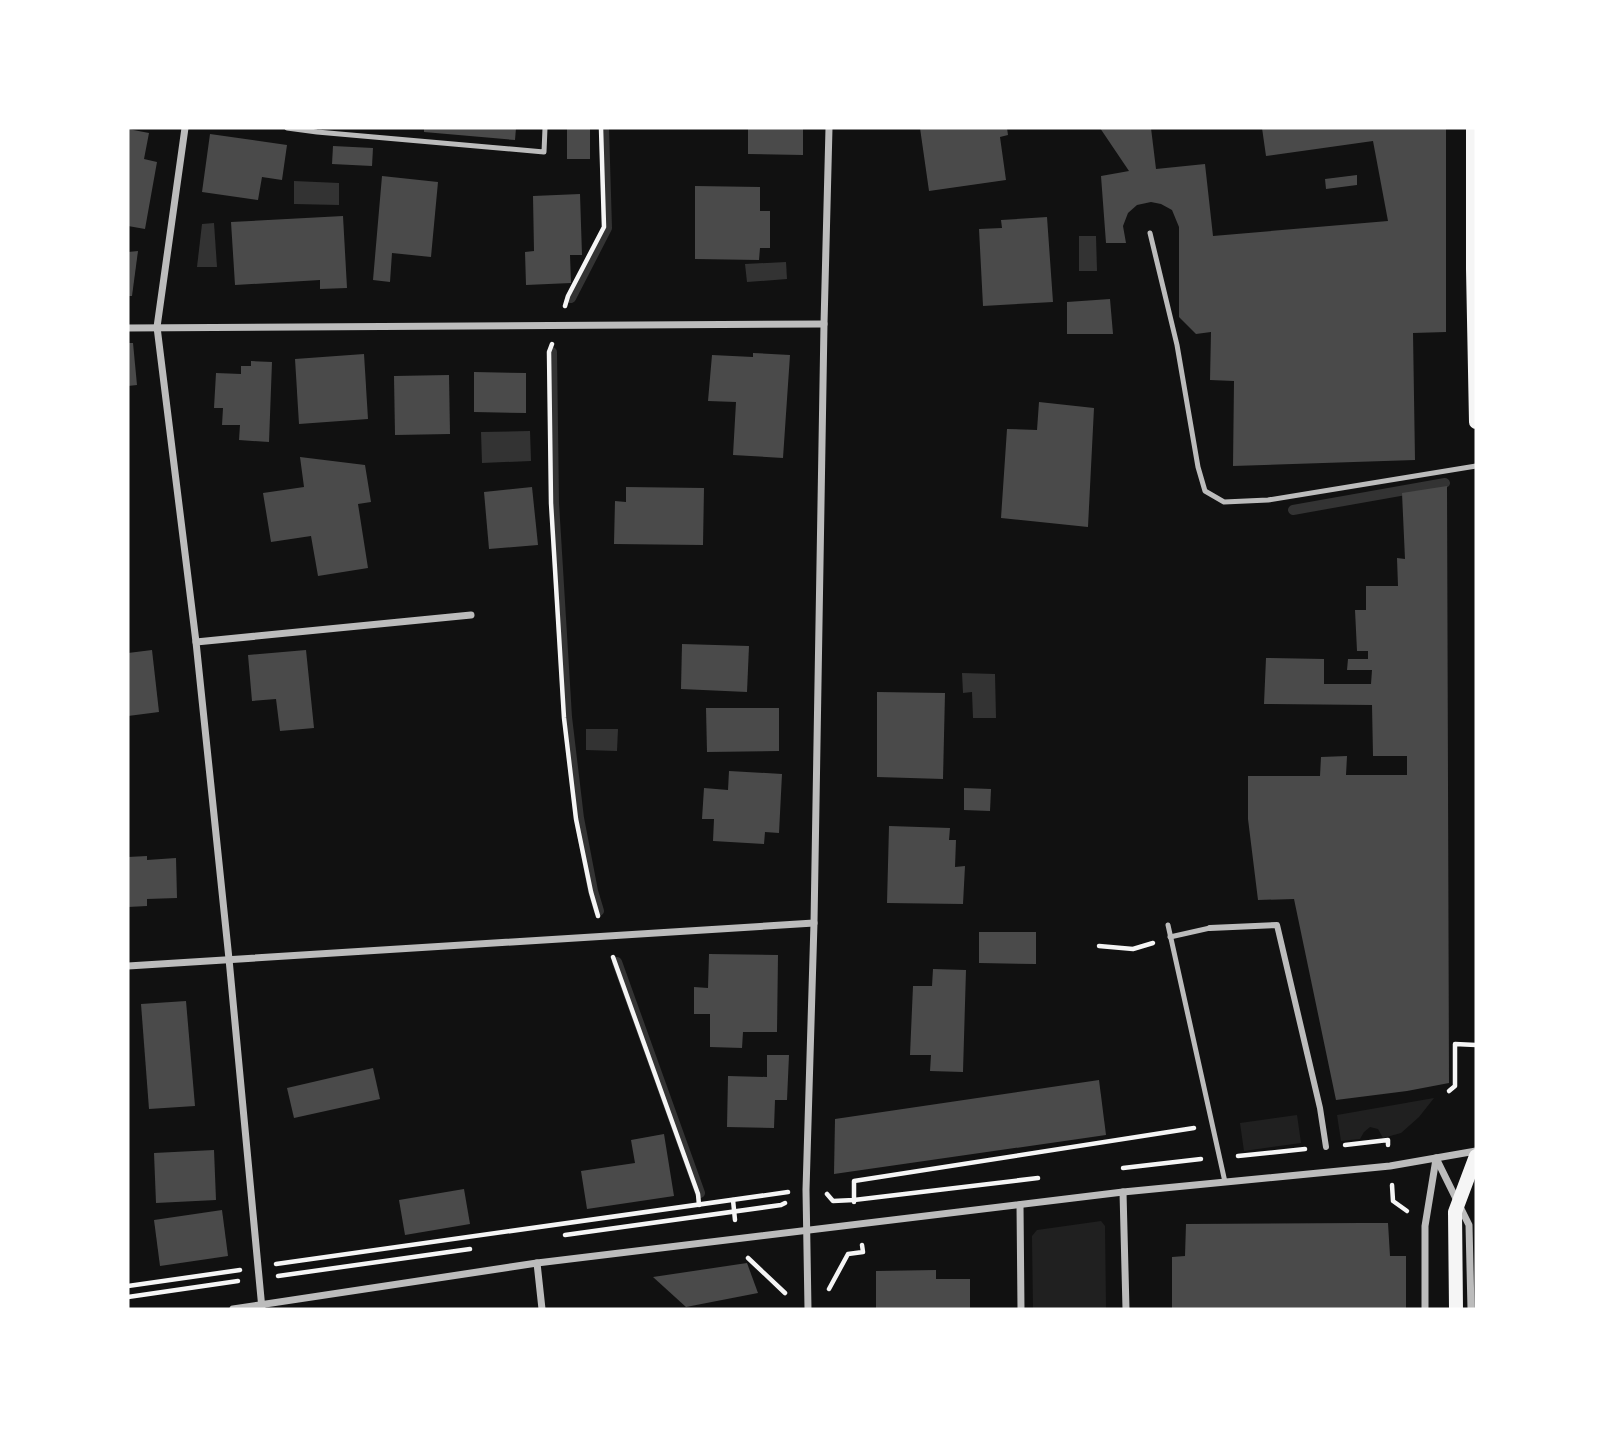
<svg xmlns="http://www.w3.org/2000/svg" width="1604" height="1437" font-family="'PT Sans Narrow',sans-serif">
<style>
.green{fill:#202020}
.water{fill:#333}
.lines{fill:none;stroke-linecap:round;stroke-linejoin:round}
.stream{stroke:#333;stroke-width:10}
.building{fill:#4a4a4a}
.path{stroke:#f5f5f5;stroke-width:4.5}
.service{stroke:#bcbcbc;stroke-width:5}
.pedestrian{stroke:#bcbcbc;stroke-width:6}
.minor{stroke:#bcbcbc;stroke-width:7}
.secondary{stroke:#f5f5f5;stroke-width:14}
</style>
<rect width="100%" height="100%" fill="#111"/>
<g class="green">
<path d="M1434,1098L1419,1117L1401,1133L1383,1138L1378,1129L1370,1127L1364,1132L1360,1139L1341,1141L1337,1115Z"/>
<path d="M1297,1115L1301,1143L1244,1151L1240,1123Z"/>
<path d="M1101,1221L1105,1226L1106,1309H1033L1032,1236L1037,1230Z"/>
</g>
<g class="water">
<path d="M294,181L339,183V205L294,204Z"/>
<path d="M214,223L217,267H197L202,224Z"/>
<path d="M1079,236H1096L1097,271H1079Z"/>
<path d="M786,262L787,279L747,282L745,264Z"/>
<path d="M530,431L531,461L482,463L481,432Z"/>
<path d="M962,673L995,674L996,718H973L972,692L963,693Z"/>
<path d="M586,729H618L617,751L586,750Z"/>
</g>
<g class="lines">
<g class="stream">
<path d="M571,298L607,228L604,128"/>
<path d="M552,352L554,503L567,717L579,818L593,891L599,911"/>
<path d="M1293,510L1445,483"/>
<path d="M617,962L700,1193"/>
</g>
</g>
<g class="building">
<path d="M424,128H516L515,140L424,132Z"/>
<rect x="567" y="128" width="23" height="31"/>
<path d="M748,128L803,129V155L748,154Z"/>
<path d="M920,128H1007L1008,135L1000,137L1006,180L929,191Z"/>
<path d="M1100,128H1151L1156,169L1205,164L1213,236L1388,221L1373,141L1266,156L1262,128H1446V332L1413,333L1415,460L1233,466L1234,381L1210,380L1211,332L1196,334L1179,317V227L1172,210L1161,204L1151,202L1137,205L1128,213L1123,226L1126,243H1106L1101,176L1129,171Z"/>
<path d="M128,129L149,133L144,159L157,162L145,229L128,226Z"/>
<path d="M210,134L287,145L282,180L262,177L258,200L202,192Z"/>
<path d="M333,146L373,148L372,166L332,164Z"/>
<path d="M1357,175V185L1326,189L1325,179Z"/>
<path d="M382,176L438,182L431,257L392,253L390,282L373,280Z"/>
<path d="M695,186L760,187V211H770V248H760L759,260L695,259Z"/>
<path d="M580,194L582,255H570L571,283L526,285L525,252L534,251L533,196Z"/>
<path d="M343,216L347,288L320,289V280L235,285L231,222Z"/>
<path d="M1047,217L1053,302L983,306L979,229L1002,228L1001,220Z"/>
<path d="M138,251L132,296H128V252Z"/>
<path d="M1110,299L1113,334H1067V302Z"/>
<path d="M128,343H133L137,385L128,386Z"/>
<path d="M753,353L790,355L783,458L733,455L736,402L708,401L712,355L753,357Z"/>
<path d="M364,354L368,419L299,424L295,359Z"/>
<path d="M251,361L272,362L269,442L239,440L240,425H222L223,408H214L216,373L241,374V366H251Z"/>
<path d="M474,372L526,373V413L474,412Z"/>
<path d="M449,375L450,434L395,435L394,376Z"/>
<path d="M1039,402L1094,408L1088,527L1001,518L1007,429L1037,430Z"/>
<path d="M300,457L365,465L371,502L358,504L368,568L318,576L311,536L271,542L263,493L304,487Z"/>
<path d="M1447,486L1449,1083L1407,1091L1336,1100L1294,899L1258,900L1248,819V776H1320L1321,757L1347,756L1346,775H1407V756H1373L1372,705L1264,704L1266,658L1324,659V684H1371L1372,670H1347L1348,659H1368V651H1357L1355,610H1366V586H1398L1397,558L1405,559L1402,493Z"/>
<path d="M532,487L538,545L489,549L484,492Z"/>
<path d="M626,487L704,488L703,545L614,544L615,501L626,502Z"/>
<path d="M682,644L749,646L747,692L681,689Z"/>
<path d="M152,650L159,712L128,716V653Z"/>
<path d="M306,650L314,728L280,731L276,699L252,701L248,655Z"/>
<path d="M877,692L945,693L943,779L877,777Z"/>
<path d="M706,708H779V751L707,752Z"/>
<path d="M729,771L782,774L779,833L765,832L764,844L713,841L714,819H702L704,788L728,790Z"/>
<path d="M964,788L991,789L990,811L964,810Z"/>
<path d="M889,826L950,828L949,840H956L955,867L965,866L963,904L887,903Z"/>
<path d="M147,856V860L176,858L177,898L147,899V906L128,907V857Z"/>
<path d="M979,932H1036V964L979,963Z"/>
<path d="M709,954L778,955L777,1032H743L742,1048L710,1047V1014H694V987L708,988Z"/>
<path d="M933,969L966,970L963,1072L930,1071L931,1055H910L913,986H932Z"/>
<path d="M186,1001L195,1106L149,1109L141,1004Z"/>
<path d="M767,1055H789L787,1100H775L774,1128L727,1127L728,1076L767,1077Z"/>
<path d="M373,1068L380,1099L294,1118L287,1088Z"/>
<path d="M1099,1080L1106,1135L834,1174L835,1119Z"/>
<path d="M664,1134L674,1196L587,1209L581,1171L635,1163L631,1140Z"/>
<path d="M214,1150L216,1200L156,1203L154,1153Z"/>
<path d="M464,1189L470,1224L405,1235L399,1200Z"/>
<path d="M222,1210L228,1256L160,1266L154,1220Z"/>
<path d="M1363,1223H1388L1390,1256H1406V1309H1172V1257L1185,1256L1186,1224Z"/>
<path d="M747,1263L758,1293L686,1307L653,1277Z"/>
<path d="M936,1270V1279H970V1309H876V1271Z"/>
</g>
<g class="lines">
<g class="path">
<path d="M565,306L568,296L604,227L601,128"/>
<path d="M552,344L549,352L551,503L564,718L576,819L591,892L598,916"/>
<path d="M1099,946L1133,949L1153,943"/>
<path d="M613,957L698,1194L699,1205"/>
<path d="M1449,1091L1455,1086V1044L1476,1045"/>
<path d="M1345,1145L1388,1140V1145"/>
<path d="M1238,1156L1305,1149"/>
<path d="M1123,1168L1201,1159"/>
<path d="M1392,1185L1393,1201L1407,1211"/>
<path d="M827,1194L833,1201L854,1200L1038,1178"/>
<path d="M733,1200L735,1220"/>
<path d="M854,1202V1181L1194,1128"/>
<path d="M565,1235L781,1205L785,1203"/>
<path d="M748,1258L785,1293"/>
<path d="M276,1264L788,1192"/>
<path d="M278,1276L470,1249"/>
<path d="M128,1286L240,1270"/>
<path d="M829,1289L848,1254L863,1252L862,1245"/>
<path d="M128,1297L238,1281"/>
</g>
<g class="service">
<path d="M287,128L317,132L544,152L545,128"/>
<path d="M1150,233L1177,345L1198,467L1205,491L1224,502L1268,500L1476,466"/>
<path d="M1168,925L1225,1182"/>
<path d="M1170,937L1210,928"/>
</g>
<path class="pedestrian" d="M1210,928L1277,925L1320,1108L1326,1147"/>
<g class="minor">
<path d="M185,128L157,327L196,642L229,959L262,1309"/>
<path d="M128,328L824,324"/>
<path d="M196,642L471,615"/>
<path d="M128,966L814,923"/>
<path d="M1436,1158L1469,1225L1471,1309"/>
<path d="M1123,1192L1126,1309"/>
<path d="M1020,1205L1021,1309"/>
<path d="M537,1263L542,1309"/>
<path d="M233,1309L537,1263L1123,1192L1390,1166L1476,1151"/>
<path d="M808,1309L806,1190L814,923L824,324L829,128"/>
<path d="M1425,1309V1226L1436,1159"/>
</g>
<g class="secondary">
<path d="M1473,128V269L1476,422"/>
<path d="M1456,1309L1455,1212L1476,1156"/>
</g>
</g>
<rect width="1604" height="1437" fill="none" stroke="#ffffff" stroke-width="259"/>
</svg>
